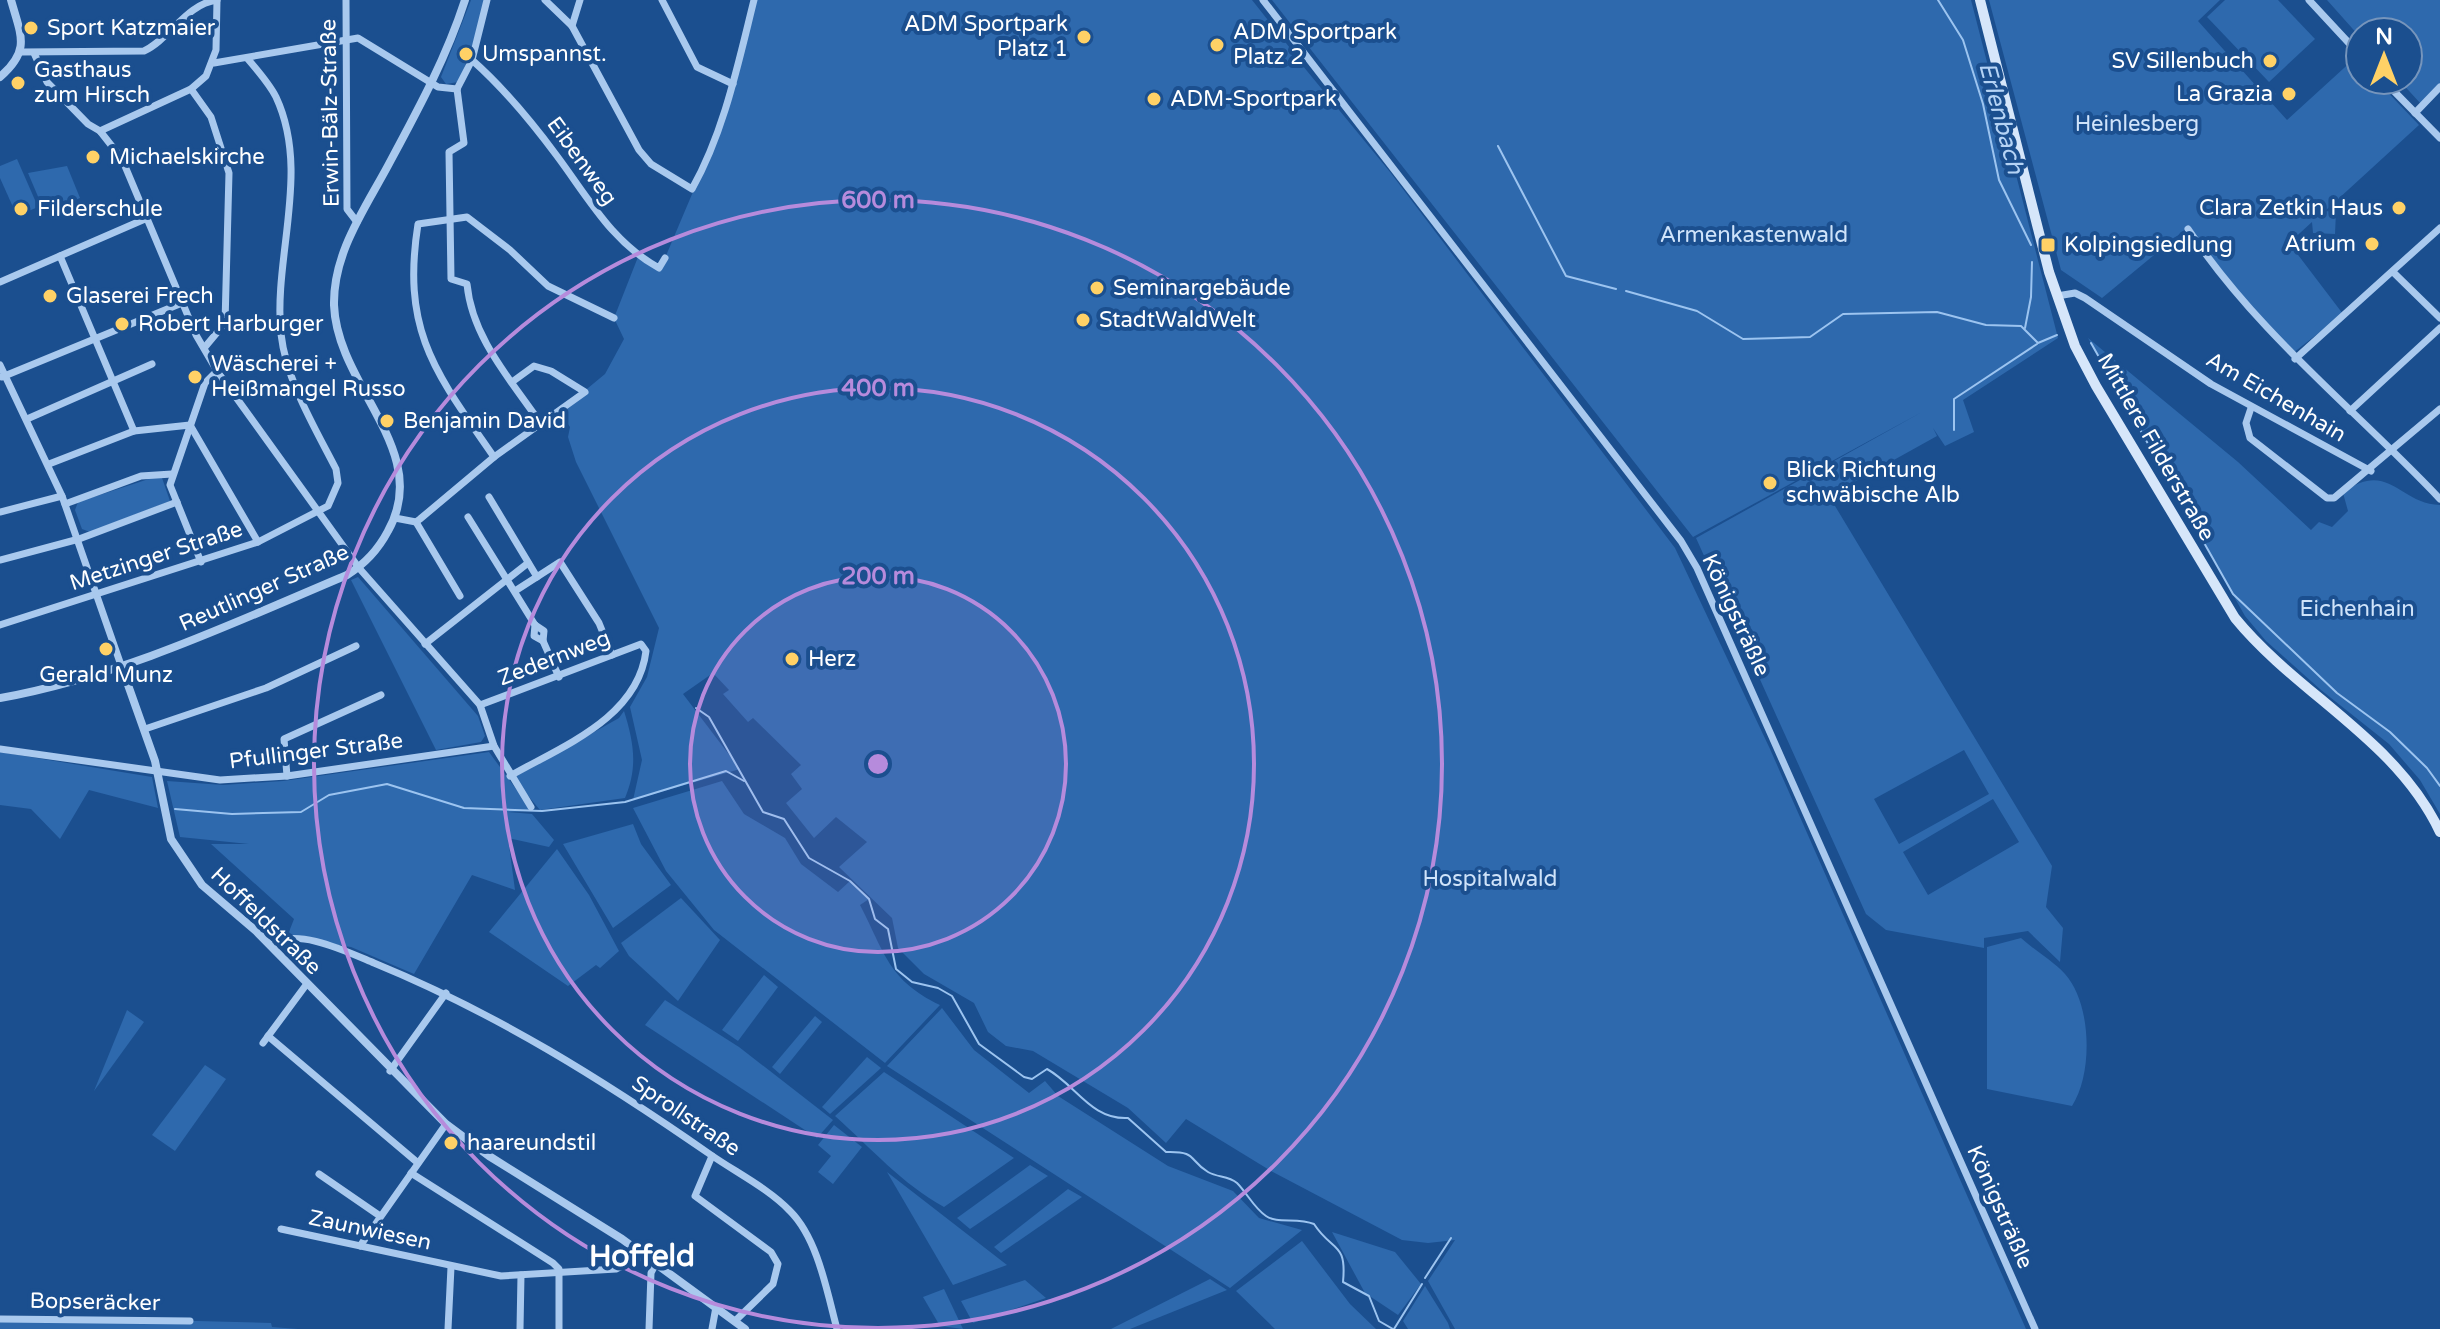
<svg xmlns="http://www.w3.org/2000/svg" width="2440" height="1329" font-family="'Varela Round',sans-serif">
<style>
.green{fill:#2e69ad;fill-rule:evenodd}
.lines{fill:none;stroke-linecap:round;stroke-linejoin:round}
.stream{stroke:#9cc4f0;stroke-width:2}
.minor{stroke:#a9c9ee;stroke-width:7}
.tertiary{stroke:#a9c9ee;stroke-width:8}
.secondary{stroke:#d6e6fa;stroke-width:10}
.ring{fill:none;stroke:#b68bdc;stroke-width:4}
.poi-dot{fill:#ffd166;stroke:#1b4f8f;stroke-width:3}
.labels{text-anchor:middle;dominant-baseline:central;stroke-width:8;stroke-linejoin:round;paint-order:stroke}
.poi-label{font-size:22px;fill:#fff;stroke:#1b4f8f;text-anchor:start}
.street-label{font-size:22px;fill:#fff;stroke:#1b4f8f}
.park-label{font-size:22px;fill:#cfe3fa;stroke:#1b4f8f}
.water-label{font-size:24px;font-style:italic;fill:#b5d3f5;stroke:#1b4f8f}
.district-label{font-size:30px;font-weight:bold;fill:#fff;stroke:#1b4f8f}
.centre{fill:#b68bdc;stroke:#1b4f8f;stroke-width:4}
.ring-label{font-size:24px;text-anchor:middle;font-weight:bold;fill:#b68bdc;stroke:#1b4f8f;stroke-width:8;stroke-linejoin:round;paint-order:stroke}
</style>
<rect width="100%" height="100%" fill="#1b4f8f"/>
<g class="green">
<path d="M471,0H485L470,54L458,82L446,84L441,77Z"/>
<path d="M754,0H1252L1297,57L1284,68L1298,60L1390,172L1675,548L1770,749L2026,1329H1455L1428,1281L1455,1240L1428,1243L1402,1240L1271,1171L1186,1119L1166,1143L1128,1108L1033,1051L1006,1046L988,1032L974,1003L924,974L898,948L892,918L839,867L867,842L836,817L814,838L786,803L802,789L791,774L801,765L753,718L748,722L723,694L729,690L713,673L683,694L740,769L633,800L642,760L630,707L647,677L659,628L576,462L568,437L570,427L559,412L605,374L624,339L614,318L638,257L659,268L665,258L709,154Z"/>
<path d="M1272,0H1971L2058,338L1963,400L1974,432L1945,446L1933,428L1937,436L1829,496L2052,866L2046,907L2063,928L2060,962L2028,931L1984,938V948L1886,930L1866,914L1696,538L1922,412L1693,537ZM1964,750L1989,794L1899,844L1874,799ZM1993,799L2019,842L1928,895L1903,852Z"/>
<path d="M1989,0H2220L2198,21L2266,97L2263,92L2269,86L2276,94L2269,100L2287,120L2355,58L2360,63V80H2376L2419,125L2325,211L2336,212L2335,234L2313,233L2312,222L2289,243L2343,314L2293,353L2229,281L2188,227L2102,298L2061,270Z"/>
<path d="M2225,0H2278L2315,39L2269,82L2207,17Z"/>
<path d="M2327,0H2440V84L2421,104L2399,80H2408V32H2360V37Z"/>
<path d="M17,159L38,207L17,216L0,178V166Z"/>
<path d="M67,166L80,198L45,213L28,173Z"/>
<path d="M2088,338L2238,462L2311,530L2319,522L2332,527L2348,511L2343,493C2388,459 2399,504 2440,505V814L2420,780L2389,744L2321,690L2266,641L2245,616Z"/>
<path d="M161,475L170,501L90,532L82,529L75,510L78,502Z"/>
<path d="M358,577L478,716L485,736L481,742L436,750L351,580Z"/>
<path d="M624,711C634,743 638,767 625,798L540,810L513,778L619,718Z"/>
<path d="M0,752L152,777L158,808L89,790L60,839L31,809L0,805Z"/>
<path d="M489,752L532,811L508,812L532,814L554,840L549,847L508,838L515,890L472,875L414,974L351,947L287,937L294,919L211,844H249L180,837L167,781L223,785L283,781Z"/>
<path d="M722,781L744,814L785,838L801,864L838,892L850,881L869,899L860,905C885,953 888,980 940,1005L885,1063L714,930L666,871L633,808Z"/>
<path d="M633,824L641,844L671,885L613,928L563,844Z"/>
<path d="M557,849L589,895L619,951L600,968L596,965L568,986L489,932Z"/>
<path d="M681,898L720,940L678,1001L629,956L621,943Z"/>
<path d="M2021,938C2034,950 2053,961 2065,974C2092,1004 2093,1074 2072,1106L1987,1089V947Z"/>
<path d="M764,975L778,987L738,1041L722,1030Z"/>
<path d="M665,1000L739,1047L833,1120L817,1138L645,1025Z"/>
<path d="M942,1008L974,1050L1029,1093L1045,1081L1058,1096L1168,1166L1233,1191L1259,1218L1302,1230L1230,1288L887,1066Z"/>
<path d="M127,1010L144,1022L94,1091Z"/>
<path d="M815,1016L822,1022L780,1074L772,1067Z"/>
<path d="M867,1057L881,1068L830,1114L822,1107Z"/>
<path d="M205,1065L226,1079L175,1151L152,1135Z"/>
<path d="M884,1072L1014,1158L944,1207C902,1184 871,1148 835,1116Z"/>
<path d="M834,1125L862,1147L833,1184L818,1172L831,1156L818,1145Z"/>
<path d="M1030,1165L1048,1176L970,1229L957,1218Z"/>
<path d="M887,1172L1007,1265L953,1285Z"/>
<path d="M1068,1189L1082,1197L1001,1253L994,1247Z"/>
<path d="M1332,1232L1395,1252L1421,1284L1398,1315L1365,1293Z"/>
<path d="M1302,1241L1350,1304L1376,1329H1275L1236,1291Z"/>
<path d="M1210,1279L1227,1290L1130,1329H1111Z"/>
<path d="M1025,1280L1046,1298L973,1323L961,1301Z"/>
<path d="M1425,1286L1448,1323L1450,1329H1408L1403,1321Z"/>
<path d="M944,1289L963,1329L940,1326L923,1297Z"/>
<path d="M0,1316L271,1323L272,1327L298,1329H0Z"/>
</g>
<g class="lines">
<g class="stream">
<path d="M1938,0L1963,40L1983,104L1999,180L2031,245"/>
<path d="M1498,146L1566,276L1616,289"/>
<path d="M1626,291L1697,311L1743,339L1810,337L1843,314L1937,312L1986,325L2021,326L2038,343L2057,335"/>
<path d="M2025,328L2031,297L2032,262"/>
<path d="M2091,343L2233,594L2337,693L2390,732L2427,768L2440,786"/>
<path d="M1954,430V399L2037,344"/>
<path d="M696,708L709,717L763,812L784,819L809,858L850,881L869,899L875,919L888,929L896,969L912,982L938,988L952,996L979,1044L1024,1077L1032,1079L1047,1069C1076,1085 1091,1120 1128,1118L1166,1152C1198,1151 1188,1160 1208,1172C1218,1178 1228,1175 1237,1183C1247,1193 1254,1208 1266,1216C1277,1224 1298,1217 1314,1224C1332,1252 1347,1241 1343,1282L1369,1296L1379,1321L1393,1329"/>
<path d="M175,809L232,814L301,812L329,795L387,784L464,808L542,811L625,802L726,771L744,781"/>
<path d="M1425,1278L1451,1238"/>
<path d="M1394,1329L1422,1284"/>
</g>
<g class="minor">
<path d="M346,0L347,209L357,222"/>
<path d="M545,0L572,26L639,150L651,164L692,189C724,132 738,64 754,0"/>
<path d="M662,0L697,67L733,84"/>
<path d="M1263,0L1681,541L1697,568L2035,1329"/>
<path d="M2309,0L2360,55"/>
<path d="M572,26L580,0"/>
<path d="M22,52L144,51C170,39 186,4 217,0"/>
<path d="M34,53L47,82L88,124L100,131L122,159L196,335L217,371L359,568L480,705L494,746L531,807"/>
<path d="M472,60C505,89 531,121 557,156C589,199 612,242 659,268L665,258"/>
<path d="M214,63L358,38L438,87L457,89"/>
<path d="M2383,80L2440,138"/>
<path d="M191,89L211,117L229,173L225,323L205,347"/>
<path d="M457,89L464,143L449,152L451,279L467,284C472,338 511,380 541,424"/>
<path d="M457,89L472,60L487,0"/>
<path d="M2415,113L2440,87"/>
<path d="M100,131L191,89L206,76L216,50L217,0"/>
<path d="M2188,229C2258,334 2355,409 2440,499"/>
<path d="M60,256L134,431"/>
<path d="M2393,272L2440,318"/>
<path d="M0,282L145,219"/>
<path d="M2057,296L2075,293L2085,298L2211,384L2371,471"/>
<path d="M2295,359L2440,228"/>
<path d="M0,365L62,496L122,668"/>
<path d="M2,377L182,303"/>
<path d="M2251,408L2246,423L2250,438L2327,498H2334L2440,409"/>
<path d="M2350,411L2440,328"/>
<path d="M27,419L152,364"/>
<path d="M494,457C436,373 401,332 418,224L467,217L510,250L548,286L614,318"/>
<path d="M49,464L134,431L190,425L258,542"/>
<path d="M489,497L537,577"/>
<path d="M65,504L141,476L172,474"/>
<path d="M0,512L62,496"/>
<path d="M468,517L535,625L544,631L543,641L559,677"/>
<path d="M395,518L416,522L420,519L494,457L585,392L551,371L534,366L512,382"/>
<path d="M416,522L460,596"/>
<path d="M0,560L79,539L177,502"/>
<path d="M201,562L170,485L205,383L217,371"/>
<path d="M515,591L560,562L599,623L612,655"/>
<path d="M0,625L258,542L328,506L338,483L336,469C315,428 286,380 281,334C273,257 311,172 276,97C269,83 257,70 247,58"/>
<path d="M535,625L534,636L543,641"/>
<path d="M425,644L528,563"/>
<path d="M480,705L641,644L646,651C638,718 562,746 510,776"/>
<path d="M145,729L266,688L356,646"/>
<path d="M0,749L220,780L287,776L494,746"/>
<path d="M287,776L284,739L381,695"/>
<path d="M271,946C293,925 350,953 374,963C496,1013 603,1080 711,1155C737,1173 769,1189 790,1211C818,1239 827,1292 837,1329"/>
<path d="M268,1036L418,1163"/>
<path d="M263,1043L306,985"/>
<path d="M390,1071L446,993"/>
<path d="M712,1156L695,1196L771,1252L778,1264L773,1284L735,1321"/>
<path d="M411,1173L553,1263L559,1269V1329"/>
<path d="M319,1174L380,1216"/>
<path d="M281,1229L501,1276L616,1269L645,1255"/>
<path d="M360,1246L446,1124"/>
<path d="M0,1319L190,1321"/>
<path d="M448,1329L451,1267"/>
<path d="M520,1329L521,1275"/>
<path d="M649,1329L651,1273L656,1263"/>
<path d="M712,1329L716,1307"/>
</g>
<g class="tertiary">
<path d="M0,77C31,50 21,36 11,0"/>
<path d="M122,668L155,761L171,839L202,885L256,931L446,1124L489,1156L622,1239L745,1329"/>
<path d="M0,698C122,676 233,623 347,575C365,564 378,550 388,531C433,451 337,387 334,305C333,251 367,206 391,160C419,108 447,56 465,0"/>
</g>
<path class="secondary" d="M1980,0L2049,272L2075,346L2096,386L2235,618C2298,695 2396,739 2440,832"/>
</g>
<circle cx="878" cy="764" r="188" fill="#b68bdc" fill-opacity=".12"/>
<g class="ring">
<circle cx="878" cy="764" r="188"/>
<circle cx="878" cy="764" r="376"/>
<circle cx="878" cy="764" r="564"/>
</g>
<g class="poi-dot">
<circle cx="31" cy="28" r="8"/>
<circle cx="1084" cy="37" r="8"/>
<circle cx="1217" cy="45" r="8"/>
<circle cx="466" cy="54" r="8"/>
<circle cx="2270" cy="61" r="8"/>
<circle cx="18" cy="83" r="8"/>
<circle cx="2289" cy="94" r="8"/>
<circle cx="1154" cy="99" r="8"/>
<circle cx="93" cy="157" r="8"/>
<circle cx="2399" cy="208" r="8"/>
<circle cx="21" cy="209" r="8"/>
<circle cx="2372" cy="244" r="8"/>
<rect x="2040" y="237" width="16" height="16" rx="4"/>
<circle cx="1097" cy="288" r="8"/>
<circle cx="50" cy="296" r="8"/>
<circle cx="1083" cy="320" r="8"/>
<circle cx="122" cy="324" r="8"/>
<circle cx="195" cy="377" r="8"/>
<circle cx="387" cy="421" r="8"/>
<circle cx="1770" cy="483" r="8"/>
<circle cx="106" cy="649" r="8"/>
<circle cx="792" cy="659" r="8"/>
<circle cx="451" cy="1143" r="8"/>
</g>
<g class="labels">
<g class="poi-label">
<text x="1068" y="24" text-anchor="end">ADM Sportpark<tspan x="1068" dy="25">Platz 1</tspan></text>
<text x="47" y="28">Sport Katzmaier</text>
<text x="1233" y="32">ADM Sportpark<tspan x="1233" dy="25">Platz 2</tspan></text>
<text x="482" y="54">Umspannst.</text>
<text x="2254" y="61" text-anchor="end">SV Sillenbuch</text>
<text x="34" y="70">Gasthaus<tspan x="34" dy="25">zum Hirsch</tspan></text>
<text x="2273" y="94" text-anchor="end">La Grazia</text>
<text x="1170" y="99">ADM-Sportpark</text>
<text x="109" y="157">Michaelskirche</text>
<text x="2383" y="208" text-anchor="end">Clara Zetkin Haus</text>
<text x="37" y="209">Filderschule</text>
<text x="2356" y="244" text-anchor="end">Atrium</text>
<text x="2064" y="245">Kolpingsiedlung</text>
<text x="1113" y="288">Seminargebäude</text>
<text x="66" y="296">Glaserei Frech</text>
<text x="1099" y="320">StadtWaldWelt</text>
<text x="138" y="324">Robert Harburger</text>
<text x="211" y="364">Wäscherei +<tspan x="211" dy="25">Heißmangel Russo</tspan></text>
<text x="403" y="421">Benjamin David</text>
<text x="1786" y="470">Blick Richtung<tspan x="1786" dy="25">schwäbische Alb</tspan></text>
<text x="808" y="659">Herz</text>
<text x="106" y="675" text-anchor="middle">Gerald Munz</text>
<text x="467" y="1143">haareundstil</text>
</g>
<g class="street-label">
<text transform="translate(330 113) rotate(-91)">Erwin-Bälz-Straße</text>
<text transform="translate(582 161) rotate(54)">Eibenweg</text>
<text transform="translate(2276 397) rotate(30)">Am Eichenhain</text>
<text transform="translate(2156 447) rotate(60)">Mittlere Filderstraße</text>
<text transform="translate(156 556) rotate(-18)">Metzinger Straße</text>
<text transform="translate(264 588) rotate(-24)">Reutlinger Straße</text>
<text transform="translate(1736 615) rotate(65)">Königsträßle</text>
<text transform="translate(554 658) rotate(-21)">Zedernweg</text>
<text transform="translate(316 751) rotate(-7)">Pfullinger Straße</text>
<text transform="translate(266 921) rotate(44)">Hoffeldstraße</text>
<text transform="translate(686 1116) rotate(34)">Sprollstraße</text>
<text transform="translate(2000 1207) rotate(66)">Königsträßle</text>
<text transform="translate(370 1230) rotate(12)">Zaunwiesen</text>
<text transform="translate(95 1302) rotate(1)">Bopseräcker</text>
</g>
<g class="park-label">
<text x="2137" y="124">Heinlesberg</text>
<text x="1754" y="235">Armenkastenwald</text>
<text x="2357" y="609">Eichenhain</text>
<text x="1490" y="879">Hospitalwald</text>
</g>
<g class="water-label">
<text transform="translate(2001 118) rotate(75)">Erlenbach</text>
</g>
<g class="district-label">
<text x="642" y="1256">Hoffeld</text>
</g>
</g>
<circle cx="878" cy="764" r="12" class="centre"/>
<g class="ring-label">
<text x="878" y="208">600 m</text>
<text x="878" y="396">400 m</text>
<text x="878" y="584">200 m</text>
</g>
<g transform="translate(2384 56)"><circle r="38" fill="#1b4f8f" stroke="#7695bc" stroke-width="2"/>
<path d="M0-6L14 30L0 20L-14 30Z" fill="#ffd166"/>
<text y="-12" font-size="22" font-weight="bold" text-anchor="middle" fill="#ffffff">N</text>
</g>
</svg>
